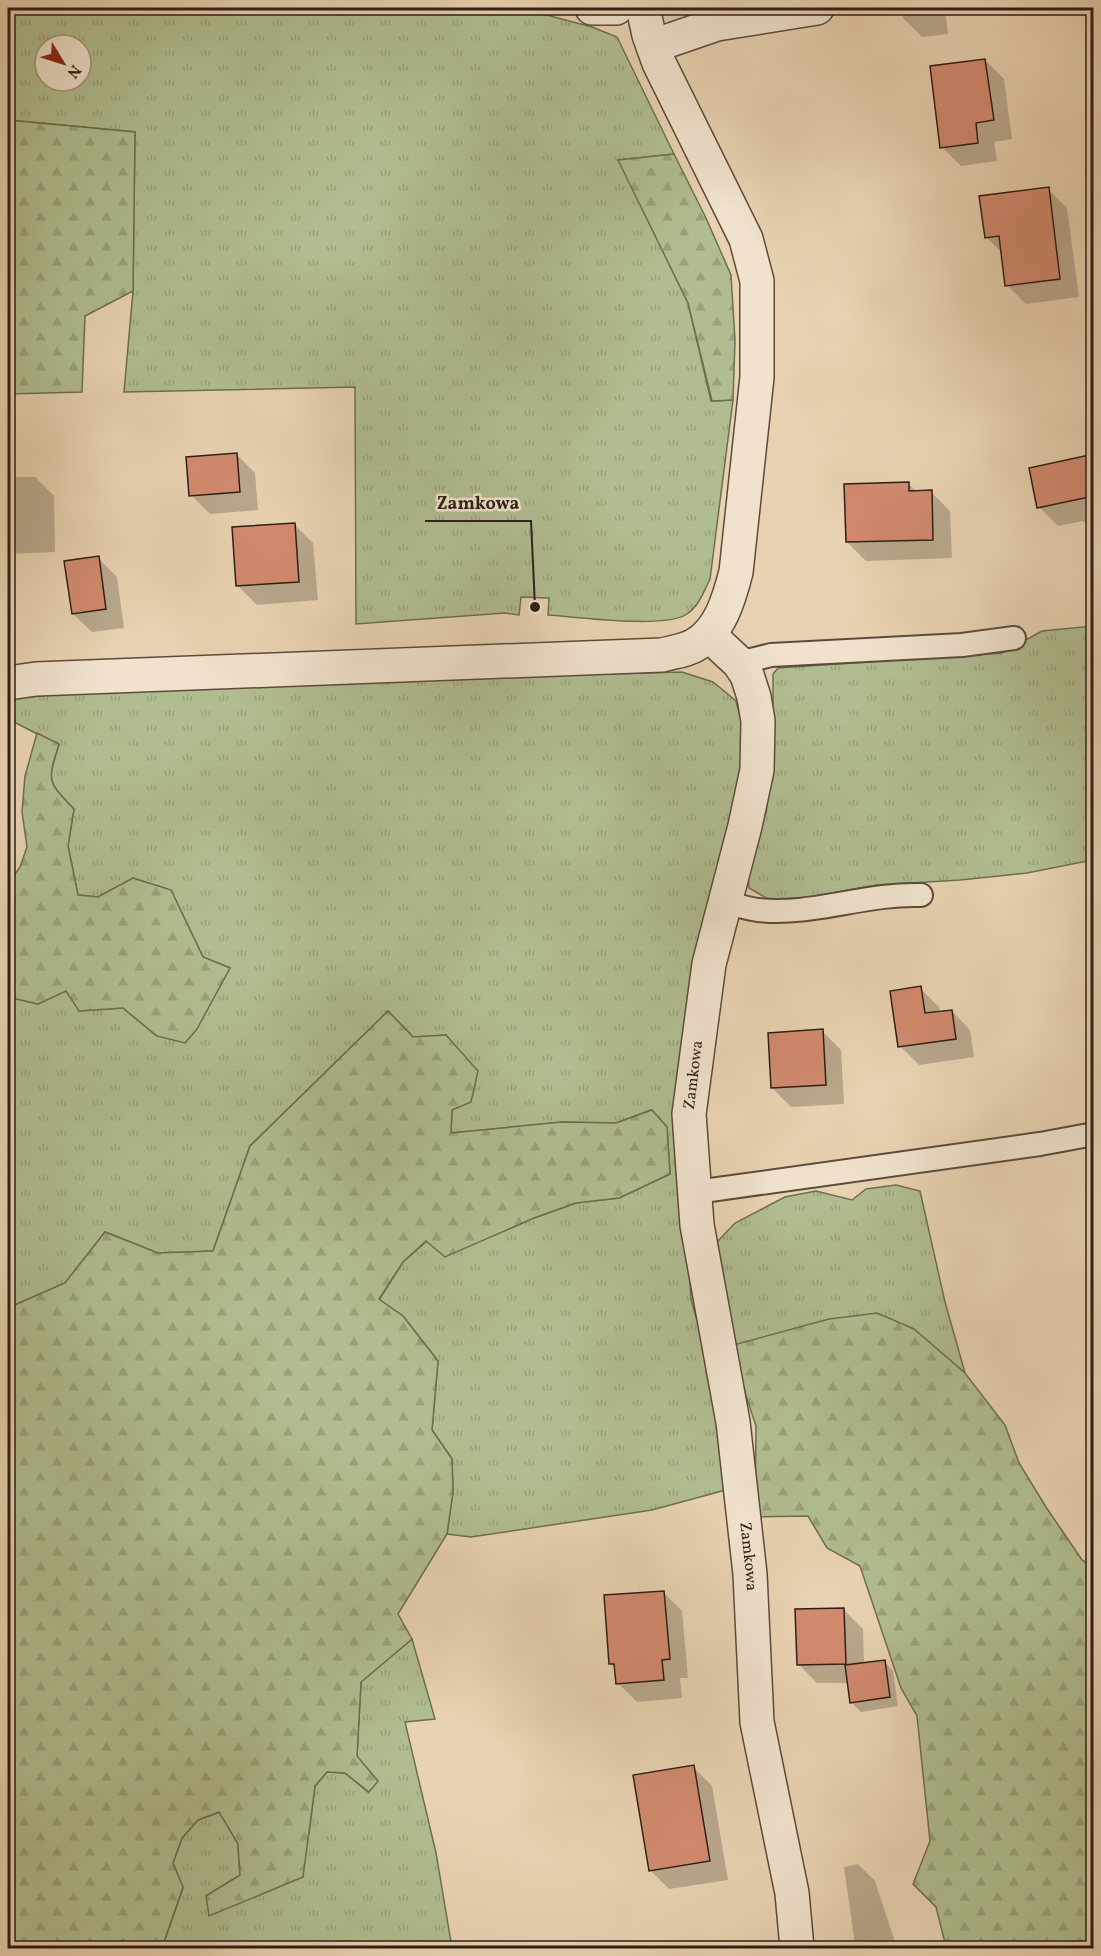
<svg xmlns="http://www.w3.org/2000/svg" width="1101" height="1956" font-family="Vollkorn,serif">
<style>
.grass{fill:url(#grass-tufts);stroke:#6e6e53;stroke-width:1.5;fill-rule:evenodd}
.forest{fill:url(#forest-firs);stroke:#6e6e53;stroke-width:1.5}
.shadow{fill:#0003}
.building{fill:#d28a6e;stroke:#2d1e16;stroke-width:1.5}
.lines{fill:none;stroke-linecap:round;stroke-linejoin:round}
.service-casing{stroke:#5c4b3d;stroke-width:26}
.minor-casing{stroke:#5c4b3d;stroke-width:36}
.tertiary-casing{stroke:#5c4b3d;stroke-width:36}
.service{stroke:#f0e2cc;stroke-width:22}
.minor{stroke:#f0e2cc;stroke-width:33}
.tertiary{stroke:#f0e2cc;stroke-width:33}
.labels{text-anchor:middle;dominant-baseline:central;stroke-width:5;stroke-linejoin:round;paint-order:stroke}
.street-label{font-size:16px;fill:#2d1e16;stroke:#f0e2cc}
.leader{fill:none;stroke:#2d1e16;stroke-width:2}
.callout-dot{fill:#2d1e16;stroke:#f0e2cc;stroke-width:2}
.callout-label{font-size:18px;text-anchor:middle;font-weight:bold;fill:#2d1e16;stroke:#f0e2cc;stroke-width:5;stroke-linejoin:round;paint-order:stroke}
</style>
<defs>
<pattern id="grass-tufts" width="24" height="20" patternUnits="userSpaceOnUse" patternTransform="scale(1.5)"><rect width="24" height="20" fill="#b0bd90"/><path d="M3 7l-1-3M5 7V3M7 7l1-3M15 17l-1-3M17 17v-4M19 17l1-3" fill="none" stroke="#98a27b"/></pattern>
<pattern id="forest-firs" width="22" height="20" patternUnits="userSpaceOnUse" patternTransform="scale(1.5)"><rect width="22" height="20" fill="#b0bd90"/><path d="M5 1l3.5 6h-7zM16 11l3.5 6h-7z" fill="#98a27b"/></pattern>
</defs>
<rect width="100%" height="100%" fill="#e8d2b1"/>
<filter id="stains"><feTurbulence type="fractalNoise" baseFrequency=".00333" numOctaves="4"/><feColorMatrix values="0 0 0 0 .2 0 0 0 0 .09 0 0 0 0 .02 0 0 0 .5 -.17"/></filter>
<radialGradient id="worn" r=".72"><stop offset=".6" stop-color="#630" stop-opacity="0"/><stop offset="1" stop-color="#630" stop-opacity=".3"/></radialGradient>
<g class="grass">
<path d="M8,8H520L592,27L617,37L674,154L619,160L688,303L711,401L733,400L710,579C704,591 699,606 687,614C666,629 577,617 548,615L549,598L521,597L519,615L505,613L356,624L355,387L124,392L133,291L135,132L8,120ZM45,45H81V81H45Z"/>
<path d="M1093,626V860L1027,873L960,880L877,885L803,898L768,899L749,888L748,870L766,812L773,753V674L778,668L1002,653L1042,631Z"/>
<path d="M682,672L713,682L736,701L746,739L686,1217L691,1299L706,1352L733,1485L722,1491L652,1510L471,1537L447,1534L453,1492L452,1459L432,1430L438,1361L403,1316L379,1300L403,1262L427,1241L495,1235L534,1218L576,1203L619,1198L670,1174L667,1127L651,1110L616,1123L562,1122L451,1133L452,1110L446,1035L413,1037L388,1011L250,1146L213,1251L158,1253L105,1232L65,1283L8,1308V997L38,1004L67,990L79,1011L123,1008L157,1036L219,988L230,968L203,957L171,890L133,878L98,897L78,895L68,846L74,809C47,781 47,782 59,745L8,719V697L356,681Z"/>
<path d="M896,1185L920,1191L945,1302L965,1373L941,1353L756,1340L730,1346L720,1295L717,1242L735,1223L785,1197L816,1191L852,1200L866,1189Z"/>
<path d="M412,1639L435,1719L405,1722L436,1853L452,1948H162L183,1888L173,1863L182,1838L198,1820L220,1812L238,1844L240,1876L206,1896L309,1834L315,1786L327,1772L345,1773L368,1792L357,1757L361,1682Z"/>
</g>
<g class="forest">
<path d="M8,120L135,132L133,291L85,316L82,392L8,394Z"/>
<path d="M674,154L706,218L731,275L735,340L733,400L712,401L688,303L618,160Z"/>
<path d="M37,733L59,744C47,782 47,781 74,809L68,846L78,895L98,897L133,878L171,890L203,957L230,968L197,1029L185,1043L157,1036L123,1008L79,1011L66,991L38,1004L8,997V884L20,867L27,847L22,812L25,776Z"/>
<path d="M388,1011L413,1037L446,1035L478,1071L471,1102L452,1110L451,1133L562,1122L616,1123L652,1110L667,1127L670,1174L619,1198L576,1203L534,1218L445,1257L426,1241L403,1262L379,1299L403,1316L438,1361L432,1430L452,1459L453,1492L447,1534L398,1614L412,1639L361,1682L357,1756L378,1781L369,1792L345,1773L327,1772L315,1786L303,1877L209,1916L206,1896L240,1875L238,1844L219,1812L198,1820L182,1838L173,1863L183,1887L162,1948H8V1308L65,1283L105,1232L158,1253L213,1251L250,1146Z"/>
<path d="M877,1313L914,1329L965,1373L1005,1425L1019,1463L1046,1507L1082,1560L1093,1567V1948H950L944,1939L936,1907L913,1884L930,1841L917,1716L901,1688L860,1566L827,1548L808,1516L755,1517L756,1426L730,1346L829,1319Z"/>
</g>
<g class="shadow">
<path d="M902,8H945L948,34L922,37L903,18Z"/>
<path d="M985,60L1004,79L1012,139L994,142L997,161L961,166L942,147Z"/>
<path d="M1048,189L1067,208L1079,297L1026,304L1007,285L1003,254L986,237Z"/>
<path d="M236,454L255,473L258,510L210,514L191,495Z"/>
<path d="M1094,456V531L1083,521L1058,526L1039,507Z"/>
<path d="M8,477H35L54,496L55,552L8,554Z"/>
<path d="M908,483L917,492H931L950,511L952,558L866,561L847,542Z"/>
<path d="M294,524L313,543L318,600L257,605L238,586Z"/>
<path d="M98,558L117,577L124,628L92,632L73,614Z"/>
<path d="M920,988L939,1007L940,1013L952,1011L970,1030L974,1057L919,1065L900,1046Z"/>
<path d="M822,1031L841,1050L844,1104L791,1107L772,1088Z"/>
<path d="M663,1592L682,1611L688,1678H680L682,1698L637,1702L618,1683L616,1669L611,1664Z"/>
<path d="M844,1610L863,1629L864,1664L884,1661L893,1671L898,1706L861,1712L851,1702L849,1683H817L798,1664Z"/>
<path d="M693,1767L712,1786L728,1880L669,1889L650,1870Z"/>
<path d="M858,1864L875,1881L897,1948H843L855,1945L844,1867Z"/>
<path d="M934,1942L940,1948H915Z"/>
</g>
<g class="building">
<path d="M985,59L994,120L976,123L978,143L940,148L930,66Z"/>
<path d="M1049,187L1060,279L1005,286L999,236L985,238L979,196Z"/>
<path d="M237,453L240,492L189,496L186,457Z"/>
<path d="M1094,454V496L1037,508L1029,468Z"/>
<path d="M909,482V491L932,490L933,540L846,542L844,484Z"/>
<path d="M295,523L299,582L236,586L232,527Z"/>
<path d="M99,556L106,609L72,614L64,561Z"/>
<path d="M921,986L925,1013L952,1010L956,1039L898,1047L890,991Z"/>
<path d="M823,1029L826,1085L771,1088L768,1033Z"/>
<path d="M664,1591L670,1659L662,1660L664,1680L616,1684L614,1664H609L604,1595Z"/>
<path d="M844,1608L846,1664L797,1665L795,1609Z"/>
<path d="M885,1660L890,1697L850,1703L845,1665Z"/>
<path d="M694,1765L710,1861L649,1871L633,1775Z"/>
</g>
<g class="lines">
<defs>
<g id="service">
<path d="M739,663L771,655L962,645L1014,638"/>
<path d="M726,903C737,905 748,909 758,910C813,916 866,893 921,895"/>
<path d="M696,1192L1040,1144L1094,1134"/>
</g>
<g id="minor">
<path d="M592,8H616"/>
<path d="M653,46L717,24L817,8"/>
<path id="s1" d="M709,635L739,663L747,675L754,697L758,721L757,770L745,826L709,964L689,1114L697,1225L733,1422L750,1574L757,1722L792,1893L797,1948"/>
</g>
<path id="tertiary" d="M8,683L36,679L662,655C673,652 685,651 695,645C720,631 729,599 736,572L757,377V281L746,239L659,63L649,35L643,8"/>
</defs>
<use href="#service" class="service-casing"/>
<use href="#minor" class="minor-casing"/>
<use href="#tertiary" class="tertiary-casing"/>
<use href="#service" class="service"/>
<use href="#minor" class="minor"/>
<use href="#tertiary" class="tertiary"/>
</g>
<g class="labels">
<g class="street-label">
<text transform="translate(694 1075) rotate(-83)">Zamkowa</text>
<text stroke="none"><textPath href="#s1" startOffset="950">Zamkowa</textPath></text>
</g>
</g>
<path class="leader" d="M535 607L531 521H425"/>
<circle class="callout-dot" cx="535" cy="607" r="6"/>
<g class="callout-label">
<text x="478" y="509">Zamkowa</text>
</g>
<rect width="1101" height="1956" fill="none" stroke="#e8d2b1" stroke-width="30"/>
<rect x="9" y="9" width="1083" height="1938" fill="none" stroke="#2d1e16" stroke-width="3"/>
<rect x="15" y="15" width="1071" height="1926" fill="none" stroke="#2d1e16" stroke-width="1.5"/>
<g transform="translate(63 63) rotate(128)"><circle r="28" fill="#f0e2cc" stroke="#a29483" stroke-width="1.5"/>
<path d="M0-4.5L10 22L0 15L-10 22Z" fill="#8f2418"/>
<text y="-9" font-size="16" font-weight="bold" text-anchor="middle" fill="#2d1e16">N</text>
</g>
<rect width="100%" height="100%" filter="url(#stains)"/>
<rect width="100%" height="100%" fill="url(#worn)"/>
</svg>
